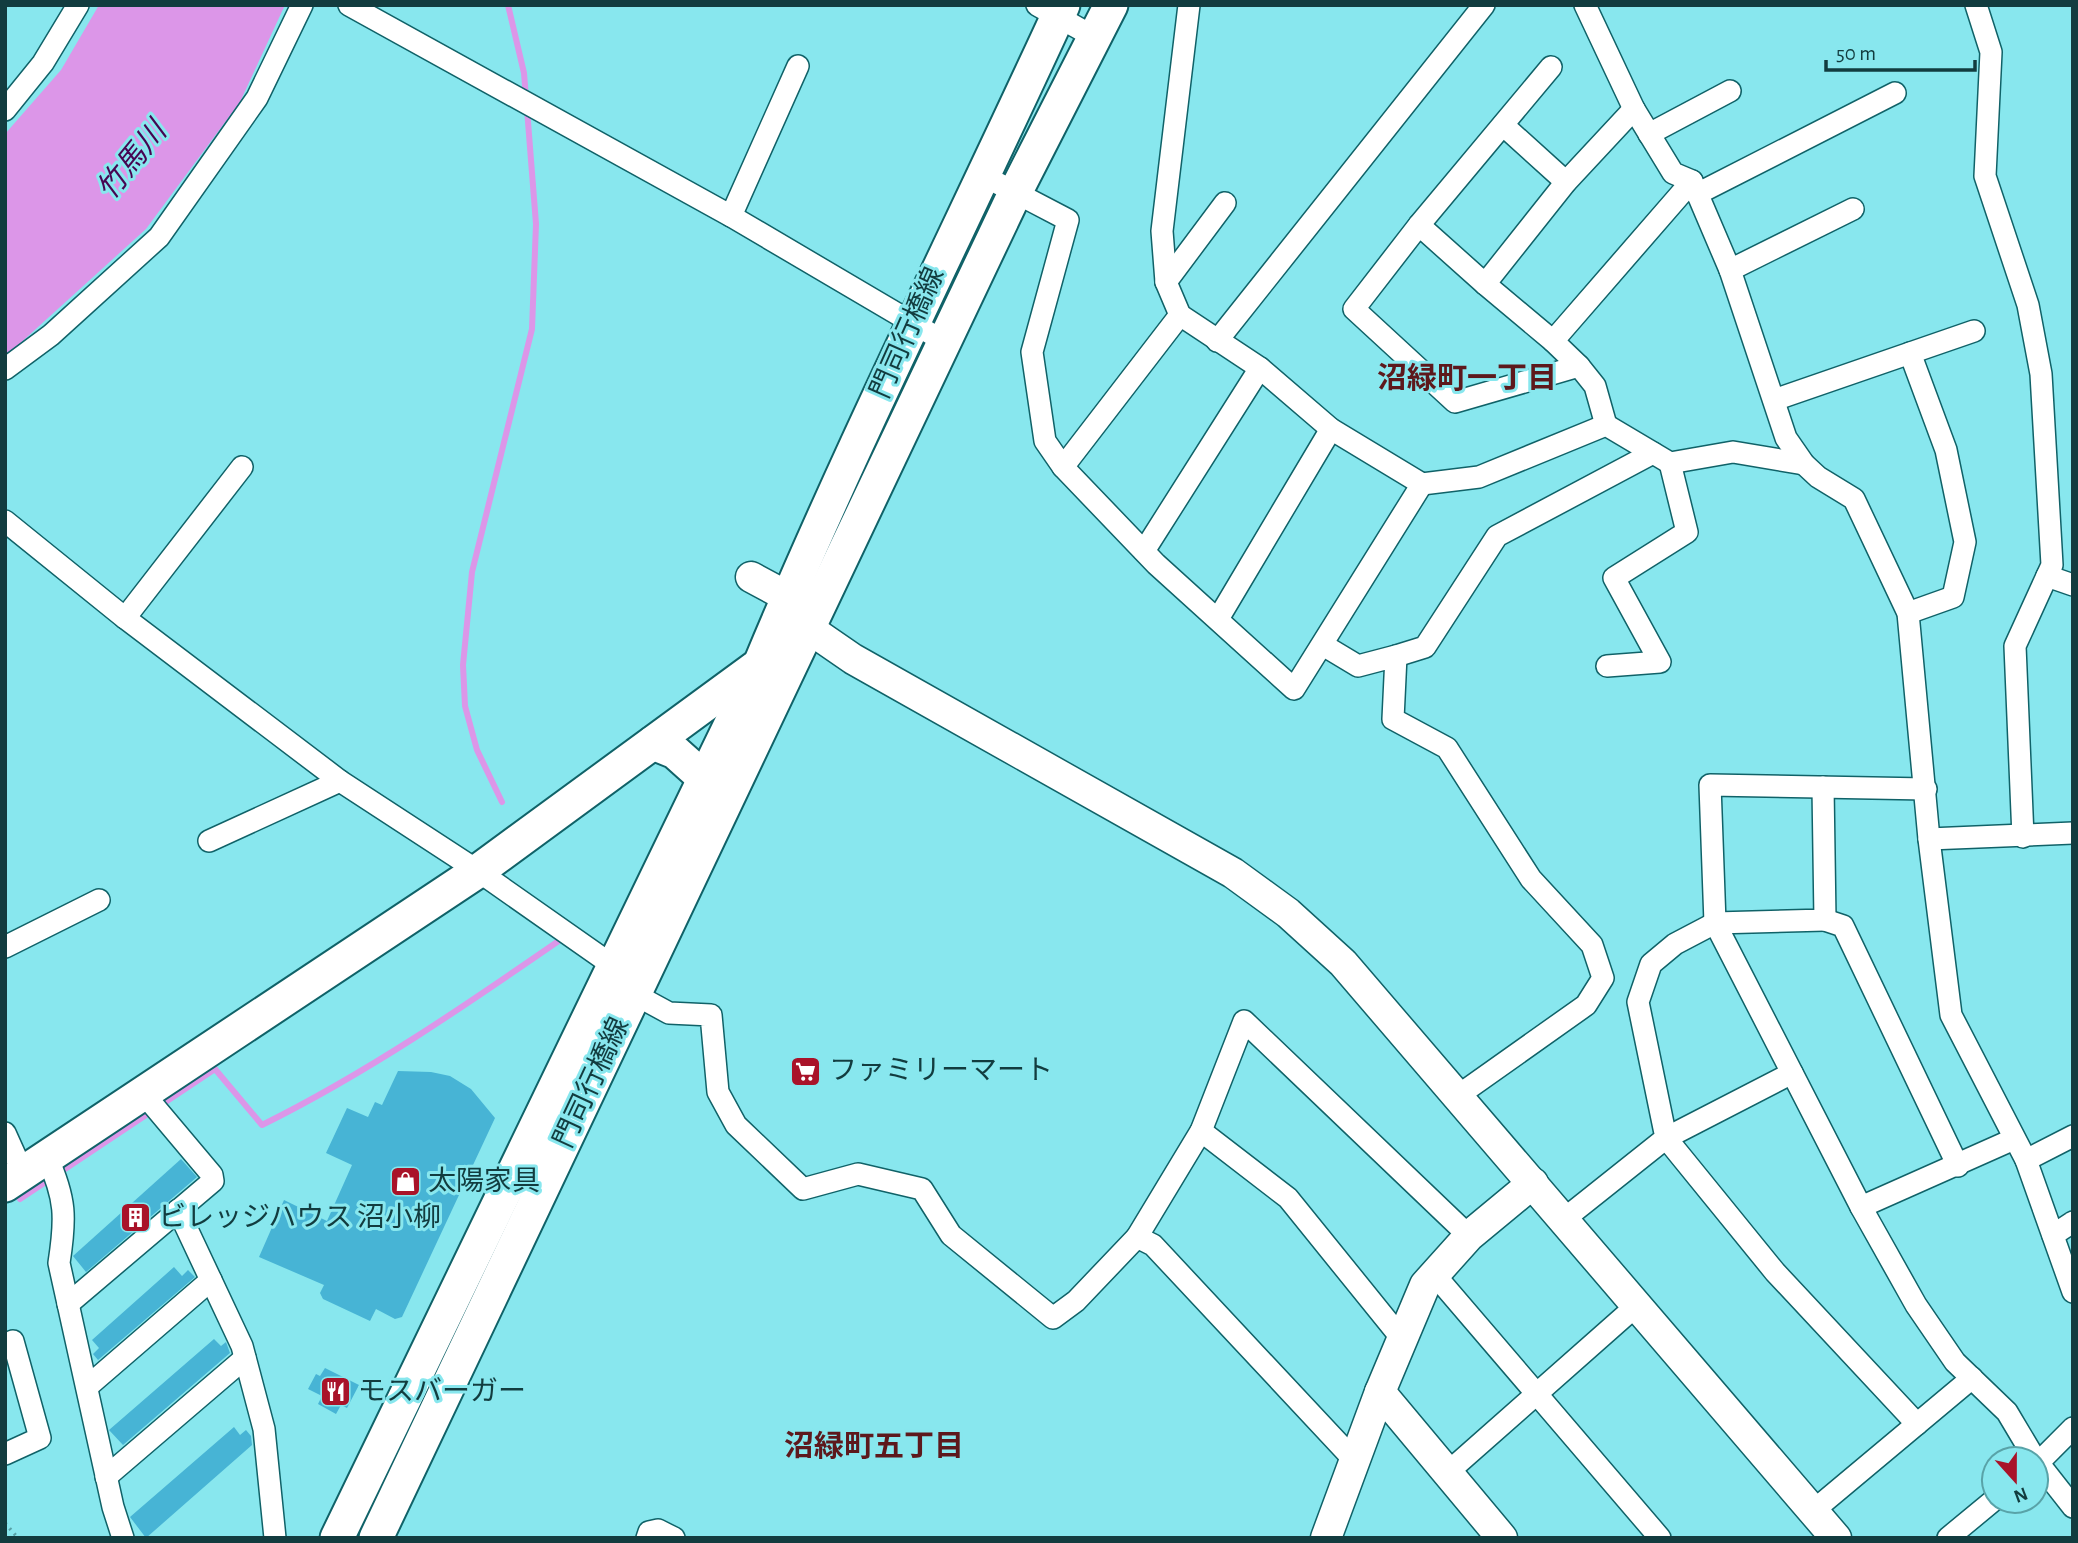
<svg xmlns="http://www.w3.org/2000/svg" width="2078" height="1543" font-family="'Alegreya Sans','Noto Sans JP',sans-serif">
<style>
.water{fill:#dc96e8}
.lines{fill:none;stroke-linecap:round;stroke-linejoin:round}
.stream{stroke:#dc96e8;stroke-width:6}
.building{fill:#47b4d5}
.street-casing{stroke:#106268;stroke-width:24}
.secondary-casing{stroke:#106268;stroke-width:33}
.primary-casing{stroke:#106268;stroke-width:37}
.path{stroke:#58a1a7;stroke-width:3.5;stroke-dasharray:2 5;stroke-linecap:butt}
.street{stroke:#fff;stroke-width:21}
.secondary{stroke:#fff;stroke-width:30}
.primary{stroke:#fff;stroke-width:33}
.labels{text-anchor:middle;dominant-baseline:central;stroke-width:6;stroke-linejoin:round;paint-order:stroke}
.street-label{font-size:28px;fill:#123c3f;stroke:#88e7ee}
.poi-label{font-size:28px;fill:#123c3f;stroke:#88e7ee;text-anchor:start}
.water-label{font-size:30px;font-style:italic;fill:#470451;stroke:#88e7ee}
.neighbourhood-label{font-size:30px;font-weight:bold;fill:#5d181c;stroke:#88e7ee}
</style>
<rect width="100%" height="100%" fill="#88e7ee"/>
<path class="water" d="M99,5H285L240,102L146,229L5,357V134L61,70Z"/>
<g class="lines">
<g class="stream">
<path d="M508,5L524,73L526,98"/>
<path d="M502,802L477,750L465,706L463,665L472,572L532,329L536,224L527,109"/>
<path d="M20,1199L215,1069L262,1125C367,1073 463,1007 560,940"/>
</g>
</g>
<g class="building">
<path d="M398,1071L431,1072L450,1076L471,1089L495,1118L402,1317L395,1319L376,1309L370,1321L323,1299L320,1293L324,1285L259,1257L284,1200L327,1221L352,1165L326,1153L347,1108L368,1117L375,1102L382,1105Z"/>
<path d="M181,1159L197,1177L86,1272L73,1256Z"/>
<path d="M174,1267L182,1276L188,1270L195,1277L98,1360L93,1354L99,1348L92,1340Z"/>
<path d="M214,1339L221,1346L226,1342L230,1353L123,1445L109,1430Z"/>
<path d="M325,1368L359,1385L347,1408L341,1405L336,1414L318,1404L322,1396L308,1389L316,1374L320,1376Z"/>
<path d="M234,1427L240,1435L246,1430L251,1436L252,1445L146,1538L130,1517Z"/>
</g>
<g class="lines">
<defs>
<g id="street">
<path d="M349,5L731,216L945,342"/>
<path d="M1037,5L1096,38"/>
<path d="M1189,5L1162,231L1166,282L1180,315L1260,368L1331,429L1422,484L1479,477L1606,425L1670,463L1733,452L1804,464"/>
<path d="M1585,5L1634,109L1673,173L1692,181L1730,270L1786,438L1804,464L1818,477L1854,499L1908,613L1929,839L1951,1015L2026,1160L2073,1292"/>
<path d="M1976,5L1991,52L1985,176L2028,305L2041,374L2052,565L2015,646L2023,837"/>
<path d="M1634,109L1566,182L1485,284L1419,225L1354,309L1455,402L1579,366L1553,341L1692,181"/>
<path d="M5,110L43,63L78,5"/>
<path d="M1503,125L1566,182"/>
<path d="M1649,134L1730,91"/>
<path d="M982,175L1068,220L1032,352L1045,441L1063,467L1156,564L1294,689L1422,484"/>
<path d="M1697,194L1895,93"/>
<path d="M731,216L798,66"/>
<path d="M1419,225L1551,67"/>
<path d="M1730,270L1853,209"/>
<path d="M1166,282L1225,203"/>
<path d="M1485,284L1553,341"/>
<path d="M1217,341L1484,5"/>
<path d="M1579,366L1595,386L1606,425"/>
<path d="M5,369L51,335L159,237L257,98L302,5"/>
<path d="M1774,400L1974,331"/>
<path d="M1063,467L1180,315"/>
<path d="M5,521L125,618L340,781L478,871L622,972"/>
<path d="M1144,551L1260,368"/>
<path d="M2047,576L2073,585"/>
<path d="M1908,613L1953,597L1965,542L1946,450L1910,353"/>
<path d="M125,618L242,467"/>
<path d="M1218,619L1331,429"/>
<path d="M1323,645L1358,666L1396,656L1393,719L1447,748L1531,879L1592,945L1603,978L1586,1005L1459,1095"/>
<path d="M1396,656L1425,647L1497,536L1653,453"/>
<path d="M1607,666L1660,662L1614,578L1687,532L1670,463"/>
<path d="M1926,789L1710,785L1715,923L1861,1207L1916,1305L1955,1362L2007,1412L2035,1459"/>
<path d="M1929,839L2073,833"/>
<path d="M209,841L340,781"/>
<path d="M1825,920L1843,926L1958,1166"/>
<path d="M5,947L99,900"/>
<path d="M634,994L669,1013L711,1015L718,1092L736,1125L803,1189L858,1174L922,1189L951,1235L1053,1318L1076,1301L1137,1237"/>
<path d="M1792,1073L1666,1138L1775,1272L1917,1424"/>
<path d="M1201,1131L1288,1198L1402,1339"/>
<path d="M5,1133L23,1173"/>
<path d="M47,1157C66,1199 66,1218 59,1263L113,1507L123,1538"/>
<path d="M2026,1160L2073,1136"/>
<path d="M1861,1207L2014,1139"/>
<path d="M178,1210L242,1346L264,1429L275,1538"/>
<path d="M1563,1220L1666,1138L1638,1002L1651,964L1675,944L1715,923L1825,920L1823,787"/>
<path d="M2053,1235L2073,1222"/>
<path d="M1434,1274L1660,1538"/>
<path d="M68,1304L213,1181L212,1175L143,1093"/>
<path d="M5,1345L13,1341L40,1438L5,1454"/>
<path d="M87,1387L211,1280"/>
<path d="M2036,1460L2073,1507"/>
<path d="M1355,1461L1153,1245L1137,1237L1201,1131L1244,1021L1469,1236"/>
<path d="M2036,1465L2073,1428"/>
<path d="M1447,1473L1636,1306"/>
<path d="M106,1477L245,1358"/>
<path d="M1813,1511L1972,1378"/>
<path d="M647,1538L649,1532L658,1530L674,1538"/>
<path d="M1948,1538L1994,1500"/>
</g>
<g id="secondary">
<path d="M751,577L788,597L808,628L853,659L1233,873L1288,913L1343,963L1836,1538"/>
<path d="M1380,1392L1502,1538"/>
<path d="M1326,1538L1380,1392L1425,1285L1469,1236L1533,1183"/>
</g>
<g id="primary">
<path d="M653,743L675,752L704,778"/>
<path d="M5,1185L478,871L755,668"/>
<path d="M337,1538L760,664C853,441 962,225 1063,5"/>
<path d="M376,1538L1015,193L1111,5"/>
</g>
</defs>
<use href="#street" class="street-casing"/>
<use href="#secondary" class="secondary-casing"/>
<use href="#primary" class="primary-casing"/>
<path class="path" d="M5,1523L18,1538"/>
<use href="#street" class="street"/>
<use href="#secondary" class="secondary"/>
<use href="#primary" class="primary"/>
</g>
<defs>
<symbol id="supermarket-square" viewBox="-11 -11 22 22"><rect x="-9" y="-9" width="18" height="18" rx="4" fill="#a91329" stroke="#88e7ee"/><path d="M-6-5.5h2.5l.6 2H6L4.5 2H-2.5L-4.4-4H-6ZM-1.5 3.2a1.3 1.3 0 1 0 .1 0ZM3 3.2a1.3 1.3 0 1 0 .1 0Z" fill="#fff"/></symbol>
<symbol id="shop-square" viewBox="-11 -11 22 22"><rect x="-9" y="-9" width="18" height="18" rx="4" fill="#a91329" stroke="#88e7ee"/><path d="M-5-2.5h2.3a2.7 3.5 0 0 1 5.4 0H5L5.5 6h-11ZM-1.5-2.5h3a1.5 2.3 0 0 0-3 0Z" fill="#fff"/></symbol>
<symbol id="building-square" viewBox="-11 -11 22 22"><rect x="-9" y="-9" width="18" height="18" rx="4" fill="#a91329" stroke="#88e7ee"/><path d="M-4-6H4V6H1V3H-1V6H-4ZM-2.5-4.3h1.7v1.8h-1.7ZM.8-4.3h1.7v1.8H.8ZM-2.5-1h1.7V.8h-1.7ZM.8-1h1.7V.8H.8Z" fill="#fff"/></symbol>
<symbol id="restaurant-square" viewBox="-11 -11 22 22"><rect x="-9" y="-9" width="18" height="18" rx="4" fill="#a91329" stroke="#88e7ee"/><path d="M-5-6h1v4h1v-4h1v4h1v-4h1v5L-1.5 .5V6h-2V.5L-5-1ZM5-6V6H3V1.5H1.5Q1.5-4 5-6Z" fill="#fff"/></symbol>
</defs>
<g fill-rule="evenodd">
<use href="#supermarket-square" x="788" y="1054" width="35" height="35"/>
<use href="#shop-square" x="388" y="1164" width="35" height="35"/>
<use href="#building-square" x="118" y="1200" width="35" height="35"/>
<use href="#restaurant-square" x="318" y="1374" width="35" height="35"/>
</g>
<g class="labels">
<g class="street-label">
<text transform="translate(908 333) rotate(-66)">門司行橋線</text>
<text transform="translate(592 1083) rotate(-65)">門司行橋線</text>
</g>
<g class="poi-label">
<text x="829" y="1071">ファミリーマート</text>
<text x="428" y="1182">太陽家具</text>
<text x="158" y="1218">ビレッジハウス 沼小柳</text>
<text x="358" y="1392">モスバーガー</text>
</g>
<g class="water-label">
<text transform="translate(132 161) rotate(-51)">竹馬川</text>
</g>
<g class="neighbourhood-label">
<text x="1467" y="379">沼緑町一丁目</text>
<text x="874" y="1447">沼緑町五丁目</text>
</g>
</g>
<rect width="2078" height="1543" fill="none" stroke="#123c3f" stroke-width="14"/>
<g transform="translate(2015 1480) rotate(159)"><circle r="33" fill="#88e7ee" stroke="#59a3a8" stroke-width="2"/>
<path d="M0-5L12 26L0 18L-12 26Z" fill="#a91329"/>
<text y="-10" font-size="19" font-weight="bold" text-anchor="middle" fill="#123c3f">N</text>
</g>
<path d="M1826 60v10h149v-10" fill="none" stroke="#123c3f" stroke-width="3.5"/>
<text x="1836" y="60" font-size="21" fill="#123c3f" stroke="#88e7ee" stroke-width="5" paint-order="stroke">50 m</text>
</svg>
